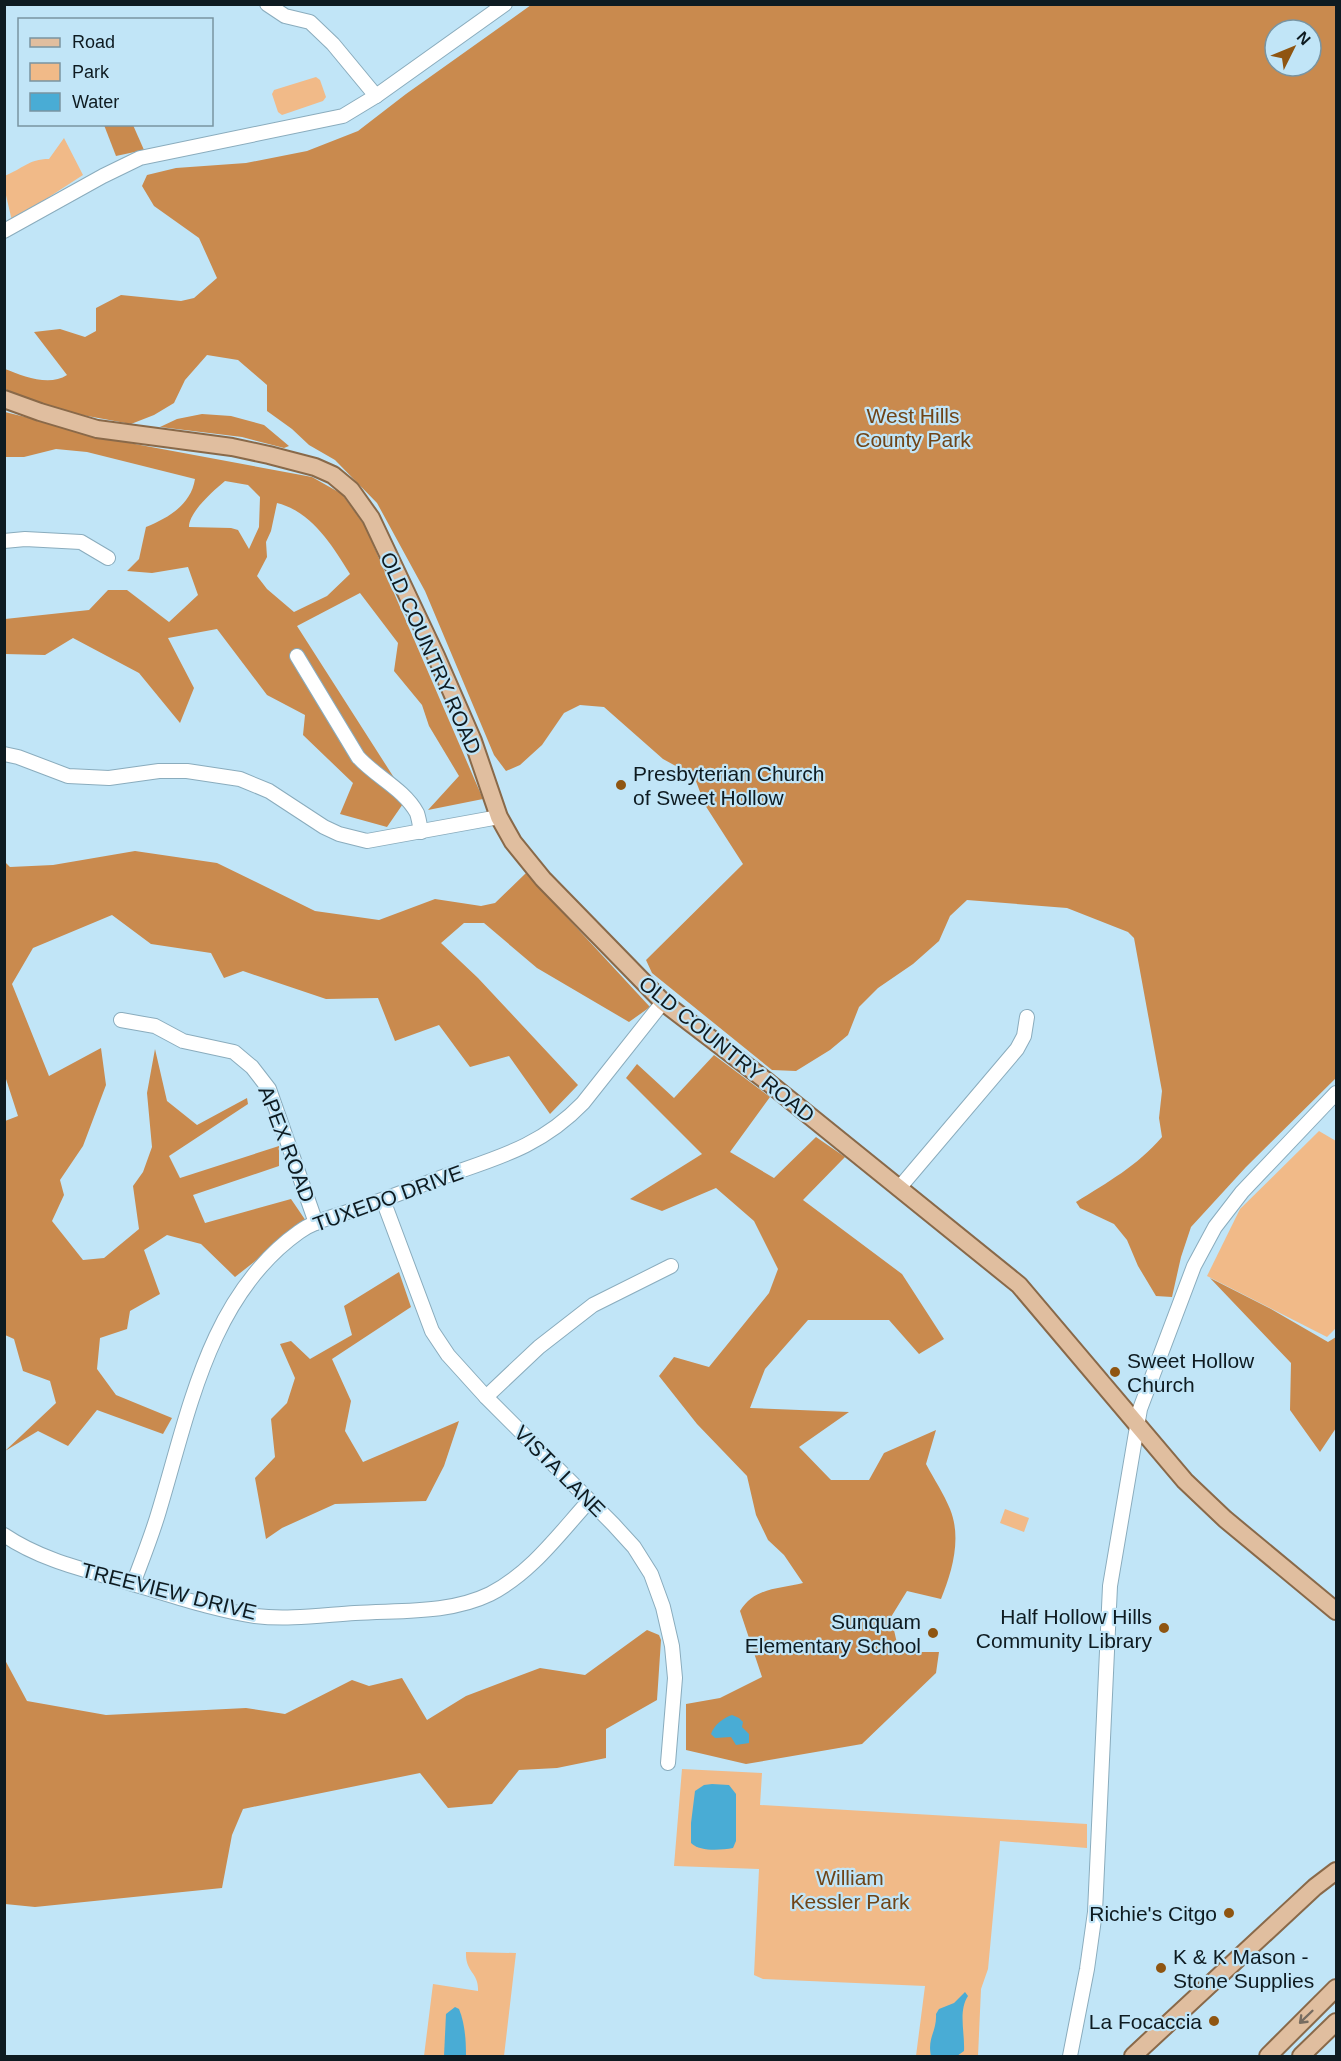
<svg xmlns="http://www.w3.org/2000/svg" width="1341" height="2061" font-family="Arial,sans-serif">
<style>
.green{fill:#f1ba88}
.forest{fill:#c98a4e;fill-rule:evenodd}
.water{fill:#49acd5}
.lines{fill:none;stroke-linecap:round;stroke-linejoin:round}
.minor-casing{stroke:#8aacbd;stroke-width:16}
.major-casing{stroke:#896949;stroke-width:20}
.minor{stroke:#fff;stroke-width:14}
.major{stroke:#e0be9f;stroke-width:16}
.oneway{stroke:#776c60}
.poi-dot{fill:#8f5511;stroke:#c1e5f7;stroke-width:2}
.labels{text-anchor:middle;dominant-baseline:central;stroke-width:4.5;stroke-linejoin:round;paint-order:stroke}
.park-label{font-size:21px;fill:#6f4417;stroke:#c1e5f7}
.street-label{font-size:21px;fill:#0e1b21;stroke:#c1e5f7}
.poi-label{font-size:21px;fill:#0e1b21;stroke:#c1e5f7;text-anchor:end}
</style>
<rect width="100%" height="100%" fill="#c1e5f7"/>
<g class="green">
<path d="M316,77L320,80L326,97L323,101L282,115L278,112L272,94L274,90Z"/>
<path d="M64,138L83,175L12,221L5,191L4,176C23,169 28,159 49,159Z"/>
<path d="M1319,1131L1336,1141V1328L1327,1337L1207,1276L1240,1209Z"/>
<path d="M1005,1509L1029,1518L1024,1532L1000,1523Z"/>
<path d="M682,1769L762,1773L760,1805L1087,1824V1848L1000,1841L988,1969L981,1989L978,2056H916L925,1986L763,1979L754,1975L759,1869L674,1866Z"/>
<path d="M466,1952L516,1953L504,2056H424L433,1984L478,1991C479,1972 465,1973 466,1952Z"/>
</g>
<g class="forest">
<path d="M531,5H1336V1078L1246,1167L1191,1227L1181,1257L1172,1297L1156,1296L1138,1266L1127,1240L1114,1224L1080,1208L1076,1202C1108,1182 1137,1166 1162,1137L1159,1118L1162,1091L1134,938L1128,932L1067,908L967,900L950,916L939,941L913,964L878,988L859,1007L848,1035L830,1050L796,1071L772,1070L652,973L646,960L743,864L705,805L694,776L663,759L604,707L580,705L564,713L542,745L520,765L506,771L494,755L425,591L377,503L335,460L309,445L292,429L267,411V385L238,360L207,355L185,380L174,403L154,415L131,424L71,413L33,401L5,389V369C23,376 49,387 67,375L34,332L60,329L85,337L96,331V308L121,295L181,301L194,298L217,278L199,238L154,206L142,186L147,175L176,168L246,163L307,151L358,131L406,94ZM1275,30H1311V66H1275Z"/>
<path d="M104,125H133L144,150L116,156Z"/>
<path d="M5,412L135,444L312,477L342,494L365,526L483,799L428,810L459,776L429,726L422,705L394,671L398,643L360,593L297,626L407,798L387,827L340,814L353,783L303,735L305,715L267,695L217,629L168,638L194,688L180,723L139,673L73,638L45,655L5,654V619L89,610L108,590H127L169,622L198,595L188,567L152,573L127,571L139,559L146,527C168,518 191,505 195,479L87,452L56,449L24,457H5ZM225,481L248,485L260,497L259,527L249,549L238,530L231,528L189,527C189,512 213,491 225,481ZM277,503C312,512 332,545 350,574L327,596L294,612L267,589L257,576L267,557L266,542L271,531Z"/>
<path d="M202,414L231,416L264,425L289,446L284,448L242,437L160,427L177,419Z"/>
<path d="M135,851L217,863L315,911L379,920L435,899L481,906L495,903L526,873L650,1007L629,1022L537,968L484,923H464L441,943L478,978L578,1085L550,1114L509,1056L470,1067L439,1025L395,1041L378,998L326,999L243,971L224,978L211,953L151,944L112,915L33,948L12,984L49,1076L101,1048L106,1085L83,1146L60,1180L64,1195L52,1221L83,1260L104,1258L139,1229L133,1186L143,1172L152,1147L147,1093L155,1049L167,1101L197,1125L247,1098L248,1104L169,1156L180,1178L279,1146V1166L193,1195L205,1223L291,1199L306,1221L235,1277L201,1244L167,1235L144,1250L160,1294L130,1311L127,1329L100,1338L97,1369L116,1395L172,1418L163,1434L97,1410L68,1446L38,1431L5,1451L56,1403L50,1381L23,1371L14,1339L5,1335V1121L18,1116L5,1076V862L10,867L53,865Z"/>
<path d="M714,1055L770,1097L730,1152L774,1178L816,1137L845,1157L803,1200L902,1274L944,1339L919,1354L889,1320H808L765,1369L750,1408L849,1412L799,1447L831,1480H869L884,1453L936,1430L926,1464C934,1479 944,1494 950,1509C962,1538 952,1572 941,1599L907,1591L891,1617L899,1652H939L936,1673L862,1744L746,1764L686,1750V1704L720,1698L762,1677L740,1611C755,1587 779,1589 803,1583L784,1555L768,1540L756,1515L747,1476L697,1424L659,1376L674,1357L709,1367L769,1293L778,1269L754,1221L716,1188L662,1211L630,1199L702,1154L626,1078L637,1064L674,1098Z"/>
<path d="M399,1272L411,1307L332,1359L351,1401L345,1431L363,1462L459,1421L444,1466L426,1501L335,1504L282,1528L266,1539L255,1478L275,1457L271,1419L287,1403L295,1378L280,1344L291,1341L310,1359L352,1335L344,1306Z"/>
<path d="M1210,1278L1271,1309L1328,1342L1336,1337V1428L1320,1452L1290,1410L1291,1363Z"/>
<path d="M647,1630L659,1635L661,1640L657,1700L606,1729V1758L557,1768L519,1770L492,1804L448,1808L420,1773L243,1809L232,1835L222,1888L35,1907L5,1904V1660L27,1701L106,1715L246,1708L285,1714L352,1680L369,1686L402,1678L427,1720L466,1696L540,1668L585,1675Z"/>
</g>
<g class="water">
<path d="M732,1715L739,1718L743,1722L742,1727L749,1734V1743L736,1745L731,1737L715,1738L711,1734C714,1725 723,1718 732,1715Z"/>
<path d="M712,1784L729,1785L736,1794V1841L733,1848C721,1850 700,1852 691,1843V1823L695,1791L704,1785Z"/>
<path d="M965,1992L968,1996C958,2011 965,2033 964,2051L957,2056H931C927,2037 937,2032 936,2014L939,2009L954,2003Z"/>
<path d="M455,2007L459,2009C465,2024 466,2040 466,2056H444L446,2014Z"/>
</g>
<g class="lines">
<defs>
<g id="minor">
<path d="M267,4L285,16L310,22L333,44L376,96"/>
<path d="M4,231L103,176L140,158L343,116L376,96L505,4"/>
<path d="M4,541L25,539L81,542L108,558"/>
<path d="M297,656L358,757C376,777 404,789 417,813C419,819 420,826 421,832"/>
<path d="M4,754L18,757L68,776L109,778L159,771H187L240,779L269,791L324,827L339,834L367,841L499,817"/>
<path d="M121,1020L155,1026L183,1041L234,1052L252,1067L269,1089L316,1223"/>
<path d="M900,1187L1017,1049L1024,1036L1027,1017"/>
<path d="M383,1200L432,1331L448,1355L486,1397L613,1524L634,1547L651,1574L663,1607L672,1646L675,1678L668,1763"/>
<path d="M486,1397L539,1347L593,1305L671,1266"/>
<path d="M4,1535C44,1562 91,1571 136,1585C175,1596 215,1610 255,1616C288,1620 323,1615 355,1613C399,1610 449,1614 490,1594C531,1573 559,1534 589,1501"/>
<path d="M133,1584C142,1560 152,1535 159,1511C189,1412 209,1296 299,1232C314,1221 333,1217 350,1211C371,1204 393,1196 414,1188C478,1161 532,1156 583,1103L663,1002"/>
<path d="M1070,2056L1087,1969L1095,1912L1110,1586L1140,1409L1194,1266L1215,1227L1242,1192L1336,1093"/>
</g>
<g id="major">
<path d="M4,399L40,412L97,429L232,447L269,455L315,467L333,475L351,490L371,518L436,656L473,741L499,817L513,842L543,879L663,1002L769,1083L1019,1285L1185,1481L1225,1519L1336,1611"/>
<path d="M1133,2056L1315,1887L1336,1871"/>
<path d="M1268,2056L1336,1988"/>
<path d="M1301,2056L1336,2022"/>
</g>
</defs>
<use href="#minor" class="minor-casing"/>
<use href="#major" class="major-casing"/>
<use href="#minor" class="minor"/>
<use href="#major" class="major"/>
</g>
<defs><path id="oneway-shaft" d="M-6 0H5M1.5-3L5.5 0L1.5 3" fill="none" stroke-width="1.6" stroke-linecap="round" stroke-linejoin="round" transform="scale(1.5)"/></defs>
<use class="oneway" href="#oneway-shaft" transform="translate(1306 2017) rotate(136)"/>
<g class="poi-dot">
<circle cx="621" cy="785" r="6"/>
<circle cx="1115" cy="1372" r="6"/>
<circle cx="1164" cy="1628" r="6"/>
<circle cx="933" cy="1633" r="6"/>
<circle cx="1229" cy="1913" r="6"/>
<circle cx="1161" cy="1968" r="6"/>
<circle cx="1214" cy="2021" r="6"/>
</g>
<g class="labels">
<g class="park-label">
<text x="913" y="415">West Hills<tspan x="913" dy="24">County Park</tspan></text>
<text x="850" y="1877">William<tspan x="850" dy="24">Kessler Park</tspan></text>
</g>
<g class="street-label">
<text transform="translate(431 653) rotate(66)">OLD COUNTRY ROAD</text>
<text transform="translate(727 1049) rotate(39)">OLD COUNTRY ROAD</text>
<text transform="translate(287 1144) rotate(69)">APEX ROAD</text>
<text transform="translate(388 1198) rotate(-20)">TUXEDO DRIVE</text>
<text transform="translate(560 1471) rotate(45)">VISTA LANE</text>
<text transform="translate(169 1591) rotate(14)">TREEVIEW DRIVE</text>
</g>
<g class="poi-label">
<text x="633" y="773" text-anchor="start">Presbyterian Church<tspan x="633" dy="24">of Sweet Hollow</tspan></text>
<text x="1127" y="1360" text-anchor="start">Sweet Hollow<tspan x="1127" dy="24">Church</tspan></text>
<text x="1152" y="1616">Half Hollow Hills<tspan x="1152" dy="24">Community Library</tspan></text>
<text x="921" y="1621">Sunquam<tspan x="921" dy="24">Elementary School</tspan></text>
<text x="1217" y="1913">Richie's Citgo</text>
<text x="1173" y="1956" text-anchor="start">K &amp; K Mason -<tspan x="1173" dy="24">Stone Supplies</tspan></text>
<text x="1202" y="2021">La Focaccia</text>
</g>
</g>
<rect width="1341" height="2061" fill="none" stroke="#0e1b21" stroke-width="12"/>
<rect x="18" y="18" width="195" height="108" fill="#c1e5f7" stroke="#7994a1" stroke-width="1.5"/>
<rect x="30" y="38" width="30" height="9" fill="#e0be9f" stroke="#7994a1" stroke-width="1.5"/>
<text x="72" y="48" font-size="18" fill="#0e1b21">Road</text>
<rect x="30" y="63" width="30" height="18" fill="#f1ba88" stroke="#7994a1" stroke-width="1.5"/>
<text x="72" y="78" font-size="18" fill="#0e1b21">Park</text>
<rect x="30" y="93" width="30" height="18" fill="#49acd5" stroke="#7994a1" stroke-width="1.5"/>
<text x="72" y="108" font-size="18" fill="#0e1b21">Water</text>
<g transform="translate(1293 48) rotate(47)"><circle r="28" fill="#c1e5f7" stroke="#7994a1" stroke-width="1.5"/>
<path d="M0-4.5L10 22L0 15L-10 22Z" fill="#8f5511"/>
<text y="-9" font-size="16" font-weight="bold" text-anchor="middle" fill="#0e1b21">N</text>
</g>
</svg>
